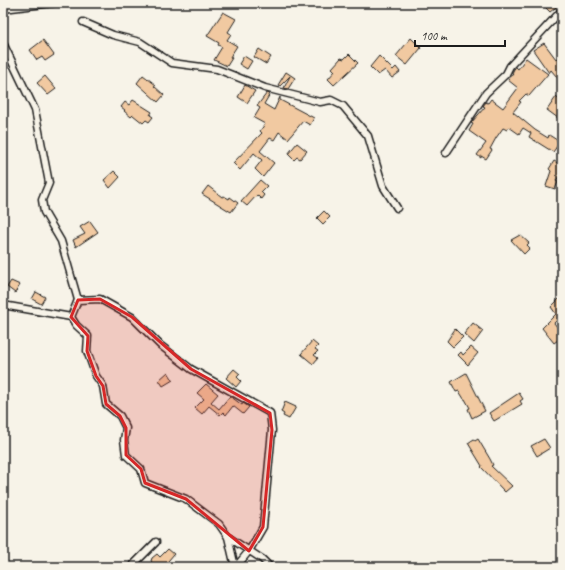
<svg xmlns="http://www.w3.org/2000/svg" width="565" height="570" font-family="Caveat,sans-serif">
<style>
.building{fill:#f1c9a1;stroke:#1c1c1c}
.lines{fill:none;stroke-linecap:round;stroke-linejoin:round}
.minor-casing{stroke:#1c1c1c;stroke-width:9}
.minor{stroke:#f7f3e8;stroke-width:6}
.marked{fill:#d62828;fill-opacity:0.2;stroke:#d62828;stroke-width:3;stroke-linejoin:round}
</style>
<rect width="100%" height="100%" fill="#f7f3e8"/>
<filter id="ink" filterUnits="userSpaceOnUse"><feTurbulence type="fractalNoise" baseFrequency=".025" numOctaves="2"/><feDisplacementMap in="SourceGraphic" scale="8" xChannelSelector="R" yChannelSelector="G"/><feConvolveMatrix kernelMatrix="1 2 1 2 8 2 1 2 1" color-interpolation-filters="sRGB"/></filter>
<g filter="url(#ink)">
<g class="building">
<path d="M547,3H561L550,12L544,6Z"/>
<path d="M223,12L236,19L228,32L231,34L227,40L237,46L230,57L232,58L227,66L214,60L222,47L218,45L219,43L207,36Z"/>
<path d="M411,38L421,48L407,65L396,56Z"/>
<path d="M43,40L54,55L45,61L42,57L37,60L30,50Z"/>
<path d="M544,43L556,59L562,54V64L559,66L562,70V83L551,70L549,73L533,50Z"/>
<path d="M259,49L271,57L266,64L254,57Z"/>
<path d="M349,54L358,63L334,85L328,79L335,71L332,68L341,58L344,59Z"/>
<path d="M244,56L252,61L247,69L239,64Z"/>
<path d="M379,56L393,70L396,67L400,72L392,78L385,70L378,75L370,67Z"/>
<path d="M526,58L548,74L529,96L526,94L519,101L521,102L513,112L535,130L548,138L549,135L560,142L553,152L529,137L531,133L523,128L519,134L509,127L507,130L503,128L496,138L490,149L492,150L486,159L481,156V158L477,155L486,143L469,131L473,124L471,123L485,107L483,106L486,102L488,103L491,99L503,108L518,88L508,80L513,74L512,73L514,69L516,67L518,69Z"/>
<path d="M286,72L295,78L288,89L284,88L290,76L280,86L278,85Z"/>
<path d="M143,75L156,85L154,86L164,95L158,102L137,83Z"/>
<path d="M45,76L56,89L48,95L37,83Z"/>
<path d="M245,85L255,91L247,103L238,97Z"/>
<path d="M267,93L270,94L264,104L274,110L280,97V100L314,118L310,125L303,121L288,139L279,132L274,140L270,138L260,151L274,163L263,177L255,169L262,160L254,153L240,170L233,163L262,133L260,131L265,124L254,118L260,108L257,106Z"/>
<path d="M556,97L562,102V121L547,110Z"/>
<path d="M133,100L152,112L150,115L153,117L149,122L146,120L143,123L133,115L131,117L124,111L125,110L121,107L125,102L129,105Z"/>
<path d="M297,143L307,151L300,159L297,157L294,160L288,154Z"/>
<path d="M554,161L562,165V171L556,181L558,182L555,189L546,186L551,171L549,169Z"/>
<path d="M114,171L120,177L110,188L104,180Z"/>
<path d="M260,180L267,186L261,192L264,195L261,199L257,195L247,206L241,201Z"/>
<path d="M208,186L222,197L224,196L229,199L230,197L238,203L231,212L202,194Z"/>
<path d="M324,211L330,217L323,224L317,218Z"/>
<path d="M90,221L98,232L76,247L73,240L85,234L80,227Z"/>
<path d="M520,235L529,243L527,245L530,248L524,254L511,240Z"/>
<path d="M11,281L20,285L15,293L7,287Z"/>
<path d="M36,292L45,297L41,304L32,299Z"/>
<path d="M562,296V315L554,323L562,333V337L554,343L542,328L556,314L551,307Z"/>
<path d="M473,323L483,331L474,343L464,334Z"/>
<path d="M455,329L463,337L453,347L447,341Z"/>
<path d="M312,341L318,346L315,349L318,351L314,355L318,358L313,364L301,354Z"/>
<path d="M471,347L478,353L468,365L458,355L461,352L463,355Z"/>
<path d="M234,369L240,374L237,377L241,381L236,387L226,378Z"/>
<path d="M168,372L173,380L163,386L159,380Z"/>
<path d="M466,373L485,411L472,418L468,409L470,408L465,399H464L459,391L456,392L451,382Z"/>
<path d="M206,384L218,394L211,402L219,409L230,396L242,405L243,403L249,407L243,414L233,406L226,415L223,412L220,415L209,406L202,414L195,408L204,399L197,393Z"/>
<path d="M519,393L523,399L520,401L522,404L494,421L489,413Z"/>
<path d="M285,402L296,407L289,419L283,416L284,414L281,412Z"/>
<path d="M474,439L475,441L478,439L490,459L493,465L491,466L512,486L505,492L481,467L482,466L468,443Z"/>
<path d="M544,439L550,448L537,456L531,446Z"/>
<path d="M168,549L174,554L163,567H156L151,561L152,558L157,554L160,557Z"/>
</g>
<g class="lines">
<defs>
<g id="minor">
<path d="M3,9L53,3"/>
<path d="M83,22L113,35L140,42L172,63L217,69L265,88L320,102L331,100L343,106L368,136L383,186L397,208"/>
<path d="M4,45L35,110L49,183L42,200L44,212L61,241L78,300"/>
<path d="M446,153L486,93L506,74L510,66L562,10"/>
<path d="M3,305L71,317L78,300L100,299L132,317L160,345L191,369L270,413L272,430L263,527L249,551L236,567"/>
<path d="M71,317L76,325L88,336L87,351L96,376L103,386L106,404L120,416L126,428L124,440L126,455L141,469L145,483L186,499L219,524L228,537L235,567"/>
<path d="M228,537L262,559L270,567"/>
<path d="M131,567L156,542"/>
</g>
</defs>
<use href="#minor" class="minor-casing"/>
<use href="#minor" class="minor"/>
</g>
</g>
<path class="marked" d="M100,299L132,317L191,369L270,413L272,430L263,527L249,551L186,499L145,483L141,469L126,455V428L120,416L106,404L103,386L96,376L87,351L88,336L71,317L78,300Z"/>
<rect width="565" height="570" fill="none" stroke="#f7f3e8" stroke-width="16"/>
<rect x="8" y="8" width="549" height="554" fill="none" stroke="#1c1c1c" stroke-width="1.5" filter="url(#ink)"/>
<path d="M415 40v6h90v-6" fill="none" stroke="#1c1c1c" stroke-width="2"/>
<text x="421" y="40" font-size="12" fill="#1c1c1c" stroke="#f7f3e8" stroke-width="3" paint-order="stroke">100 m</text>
</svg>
